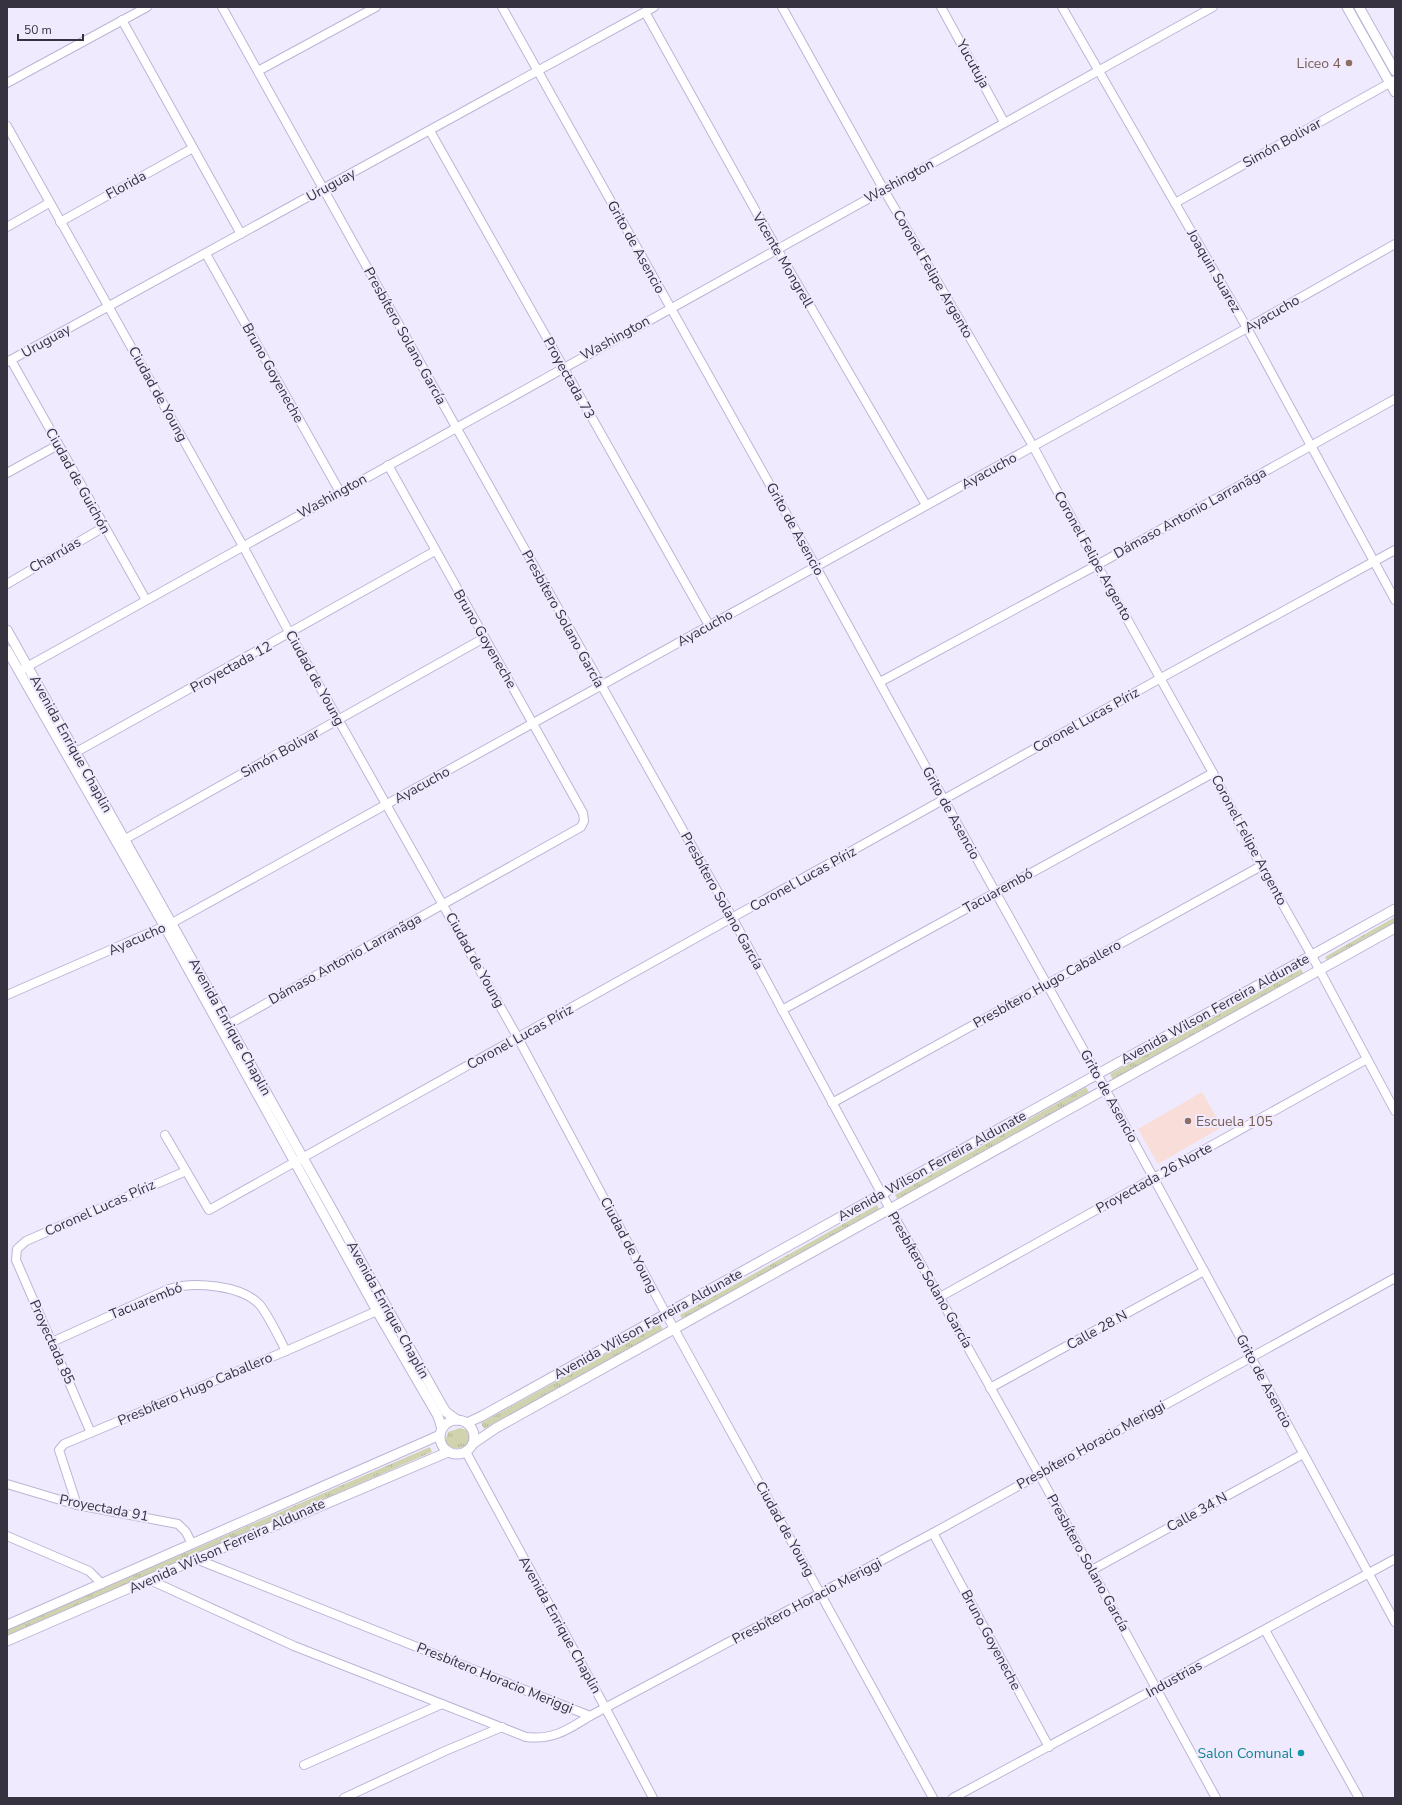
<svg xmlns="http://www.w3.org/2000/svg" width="1402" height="1805" font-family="'Nunito Sans',sans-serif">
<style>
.education{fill:#f8ddd9}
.grass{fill:url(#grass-tufts)}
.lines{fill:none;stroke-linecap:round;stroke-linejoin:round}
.minor-casing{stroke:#bdb4d5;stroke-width:10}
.tertiary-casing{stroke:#bdb4d5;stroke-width:11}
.minor{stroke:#fff;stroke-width:8}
.tertiary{stroke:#fff;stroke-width:9}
.education-dot{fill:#8d6e63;stroke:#f0eaff;stroke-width:1.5}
.culture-dot{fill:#0f9aa8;stroke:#f0eaff;stroke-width:1.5}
.labels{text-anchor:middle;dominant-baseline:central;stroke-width:4;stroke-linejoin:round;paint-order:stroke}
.education-label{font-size:14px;fill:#785e54;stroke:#f0eaff;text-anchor:end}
.street-label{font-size:14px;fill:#36323f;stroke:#f0eaff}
.culture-label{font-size:14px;fill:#0d838f;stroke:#f0eaff;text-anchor:end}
</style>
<defs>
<pattern id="grass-tufts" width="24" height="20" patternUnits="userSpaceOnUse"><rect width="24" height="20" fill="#d0d3ad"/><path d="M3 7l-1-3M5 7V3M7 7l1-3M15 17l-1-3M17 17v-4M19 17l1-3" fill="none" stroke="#b3b696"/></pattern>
</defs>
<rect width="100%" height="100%" fill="#f0eaff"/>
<path class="education" d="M1202,1092L1222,1127L1158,1164L1138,1129Z"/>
<g class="grass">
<path d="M1395,917V923L1328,962L1325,957Z"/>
<path d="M1301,969L1304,975L1113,1080L1110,1074Z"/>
<path d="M1086,1087L1089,1092L898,1200L895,1195Z"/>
<path d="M877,1205L880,1211L683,1320L680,1315Z"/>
<path d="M660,1324L663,1330L484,1429L481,1423Z"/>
<path d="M460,1428L470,1431C476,1446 453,1455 445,1442L448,1432Z"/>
<path d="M430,1447L432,1452L7,1637V1630Z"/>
</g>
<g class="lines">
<defs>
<g id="minor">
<path d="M222,7L456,427L733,919L890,1209L1039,1474L1216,1798"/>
<path d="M502,7L816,567L944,800L1097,1074L1395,1622"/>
<path d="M782,7L884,190L1033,446L1097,565L1213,773L1261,866L1312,956L1395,1111"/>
<path d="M941,7L1004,122"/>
<path d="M1062,7L1247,328L1395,600"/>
<path d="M645,12L777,249L926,505"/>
<path d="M122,20L241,234"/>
<path d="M258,71L376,7"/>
<path d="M7,83L147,7"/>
<path d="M7,126L243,546L290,634L518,1038L666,1314L933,1798"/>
<path d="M430,131L709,625"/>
<path d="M1175,203L1395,80"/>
<path d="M60,222L193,148"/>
<path d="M7,227L49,203"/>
<path d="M206,254L340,492"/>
<path d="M11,360L146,600"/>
<path d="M7,362L654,7"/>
<path d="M7,473L58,445"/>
<path d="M7,584L104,527"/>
<path d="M23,669L1213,7"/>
<path d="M880,682L1097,565L1395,399"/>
<path d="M71,755L435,551"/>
<path d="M120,842L484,638"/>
<path d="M7,995L172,923L1247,328L1395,244"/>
<path d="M782,1010L1213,773"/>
<path d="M224,1027L581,827L584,821L583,813L388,465"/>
<path d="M832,1103L1261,866"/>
<path d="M165,1135L209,1210L1161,678L1395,550"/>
<path d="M940,1297L1367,1059"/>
<path d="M52,1342L169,1289C193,1281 242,1285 260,1305C270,1318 278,1336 286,1351"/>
<path d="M990,1388L1204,1271"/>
<path d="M91,1433L16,1260L17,1249L26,1241L186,1171"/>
<path d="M466,1452L606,1709L653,1798"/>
<path d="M7,1484L77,1505L178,1524L186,1532L192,1544"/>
<path d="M77,1505L59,1450L64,1444L286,1351L386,1307"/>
<path d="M933,1533L1049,1747"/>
<path d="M7,1536L89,1571L102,1584"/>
<path d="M196,1559L590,1716L933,1533L1395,1278"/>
<path d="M1092,1570L1303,1454"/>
<path d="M150,1580L294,1646L526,1737C554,1740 567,1730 590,1716"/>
<path d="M1265,1630L1359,1798"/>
<path d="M304,1765L442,1704"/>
<path d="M344,1798L445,1751L502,1727"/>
<path d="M953,1798L1395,1559"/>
</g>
<g id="tertiary">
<path d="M1347,7L1395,92"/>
<path d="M1359,7L1395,71"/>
<path d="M7,630L440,1402L446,1412L457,1420"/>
<path d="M7,650L165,927L377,1311L438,1416L442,1429"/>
<circle cx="457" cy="1437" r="17"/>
<path d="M467,1423L482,1416L1395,909"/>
<path d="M474,1443L496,1428L1395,928"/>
<path d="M7,1625L440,1435"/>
<path d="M7,1641L196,1559L448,1452"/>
</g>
</defs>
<use href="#minor" class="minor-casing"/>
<use href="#tertiary" class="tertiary-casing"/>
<use href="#minor" class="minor"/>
<use href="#tertiary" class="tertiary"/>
</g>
<g class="education-dot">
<circle cx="1349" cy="63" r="4"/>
<circle cx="1188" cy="1121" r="4"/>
</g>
<circle class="culture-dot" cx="1301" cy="1753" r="4"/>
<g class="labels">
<g class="education-label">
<text x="1341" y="63">Liceo 4</text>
<text x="1196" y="1121" text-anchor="start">Escuela 105</text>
</g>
<g class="street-label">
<text transform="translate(973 64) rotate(61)">Yucutuja</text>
<text transform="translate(1282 143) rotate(-29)">Simón Bolivar</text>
<text transform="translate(899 181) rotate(-29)">Washington</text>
<text transform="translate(126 185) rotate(-29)">Florida</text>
<text transform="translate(331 185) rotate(-29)">Uruguay</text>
<text transform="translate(636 247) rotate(61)">Grito de Asencio</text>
<text transform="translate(783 260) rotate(60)">Vicente Mongrell</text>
<text transform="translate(1214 271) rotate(60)">Joaquin Suarez</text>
<text transform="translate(933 274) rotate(60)">Coronel Felipe Argento</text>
<text transform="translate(1272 314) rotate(-30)">Ayacucho</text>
<text transform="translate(405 336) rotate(61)">Presbítero Solano García</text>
<text transform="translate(615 338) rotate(-29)">Washington</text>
<text transform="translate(46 341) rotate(-29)">Uruguay</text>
<text transform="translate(273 373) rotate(61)">Bruno Goyeneche</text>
<text transform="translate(569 378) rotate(61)">Proyectada 73</text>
<text transform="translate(158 394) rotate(61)">Ciudad de Young</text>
<text transform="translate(989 471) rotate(-29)">Ayacucho</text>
<text transform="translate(78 481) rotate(61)">Ciudad de Guichón</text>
<text transform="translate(332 496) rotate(-29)">Washington</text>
<text transform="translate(1190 513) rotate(-29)">Dámaso Antonio Larranãga</text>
<text transform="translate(795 529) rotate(61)">Grito de Asencio</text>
<text transform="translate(55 555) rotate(-30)">Charrúas</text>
<text transform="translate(1093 556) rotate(61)">Coronel Felipe Argento</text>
<text transform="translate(563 619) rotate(61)">Presbítero Solano García</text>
<text transform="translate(705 628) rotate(-29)">Ayacucho</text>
<text transform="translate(485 639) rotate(60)">Bruno Goyeneche</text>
<text transform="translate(231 667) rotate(-29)">Proyectada 12</text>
<text transform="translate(315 678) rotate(61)">Ciudad de Young</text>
<text transform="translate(1086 720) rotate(-29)">Coronel Lucas Píriz</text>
<text transform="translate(71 744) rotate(61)">Avenida Enrique Chaplin</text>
<text transform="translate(280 753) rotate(-29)">Simón Bolivar</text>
<text transform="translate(422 785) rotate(-29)">Ayacucho</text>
<text transform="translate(951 813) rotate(61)">Grito de Asencio</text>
<text transform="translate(1249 840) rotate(62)">Coronel Felipe Argento</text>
<text transform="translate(803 879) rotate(-29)">Coronel Lucas Píriz</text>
<text transform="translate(998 891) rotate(-29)">Tacuarembó</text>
<text transform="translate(722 901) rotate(61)">Presbítero Solano García</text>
<text transform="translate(137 939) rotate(-24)">Ayacucho</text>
<text transform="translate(345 959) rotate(-29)">Dámaso Antonio Larranãga</text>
<text transform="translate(475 960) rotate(61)">Ciudad de Young</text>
<text transform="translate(1047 984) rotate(-29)">Presbítero Hugo Caballero</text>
<text transform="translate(1215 1009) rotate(-29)">Avenida Wilson Ferreira Aldunate</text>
<text transform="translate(230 1027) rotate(61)">Avenida Enrique Chaplin</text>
<text transform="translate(520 1037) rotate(-29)">Coronel Lucas Píriz</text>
<text transform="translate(1109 1096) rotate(61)">Grito de Asencio</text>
<text transform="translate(932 1166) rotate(-29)">Avenida Wilson Ferreira Aldunate</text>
<text transform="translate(1154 1178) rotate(-29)">Proyectada 26 Norte</text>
<text transform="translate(100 1208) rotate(-24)">Coronel Lucas Píriz</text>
<text transform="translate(629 1245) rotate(62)">Ciudad de Young</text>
<text transform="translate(930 1280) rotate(60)">Presbítero Solano García</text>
<text transform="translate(146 1301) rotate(-22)">Tacuarembó</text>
<text transform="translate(388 1310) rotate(61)">Avenida Enrique Chaplin</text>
<text transform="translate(648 1324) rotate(-29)">Avenida Wilson Ferreira Aldunate</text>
<text transform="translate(1097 1330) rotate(-29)">Calle 28 N</text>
<text transform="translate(52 1342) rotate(66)">Proyectada 85</text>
<text transform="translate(1264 1381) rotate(62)">Grito de Asencio</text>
<text transform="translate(195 1389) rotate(-23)">Presbítero Hugo Caballero</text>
<text transform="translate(1091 1445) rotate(-29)">Presbítero Horacio Meriggi</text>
<text transform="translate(104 1508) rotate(11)">Proyectada 91</text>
<text transform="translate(1197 1512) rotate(-29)">Calle 34 N</text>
<text transform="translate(785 1529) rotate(61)">Ciudad de Young</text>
<text transform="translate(227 1546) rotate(-24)">Avenida Wilson Ferreira Aldunate</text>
<text transform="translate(1088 1563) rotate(61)">Presbítero Solano García</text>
<text transform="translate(807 1601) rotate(-28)">Presbítero Horacio Meriggi</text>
<text transform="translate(560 1625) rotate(61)">Avenida Enrique Chaplin</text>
<text transform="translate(991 1640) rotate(62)">Bruno Goyeneche</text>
<text transform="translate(495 1678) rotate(22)">Presbítero Horacio Meriggi</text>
<text transform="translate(1174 1679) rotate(-29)">Industrias</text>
</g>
<g class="culture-label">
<text x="1293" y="1753">Salon Comunal</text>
</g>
</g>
<rect width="1402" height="1805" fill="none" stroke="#36323f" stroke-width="16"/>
<path d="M18 34v6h65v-6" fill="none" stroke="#36323f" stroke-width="2"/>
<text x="24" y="34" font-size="12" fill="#36323f" stroke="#f0eaff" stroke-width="3" paint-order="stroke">50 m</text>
</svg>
